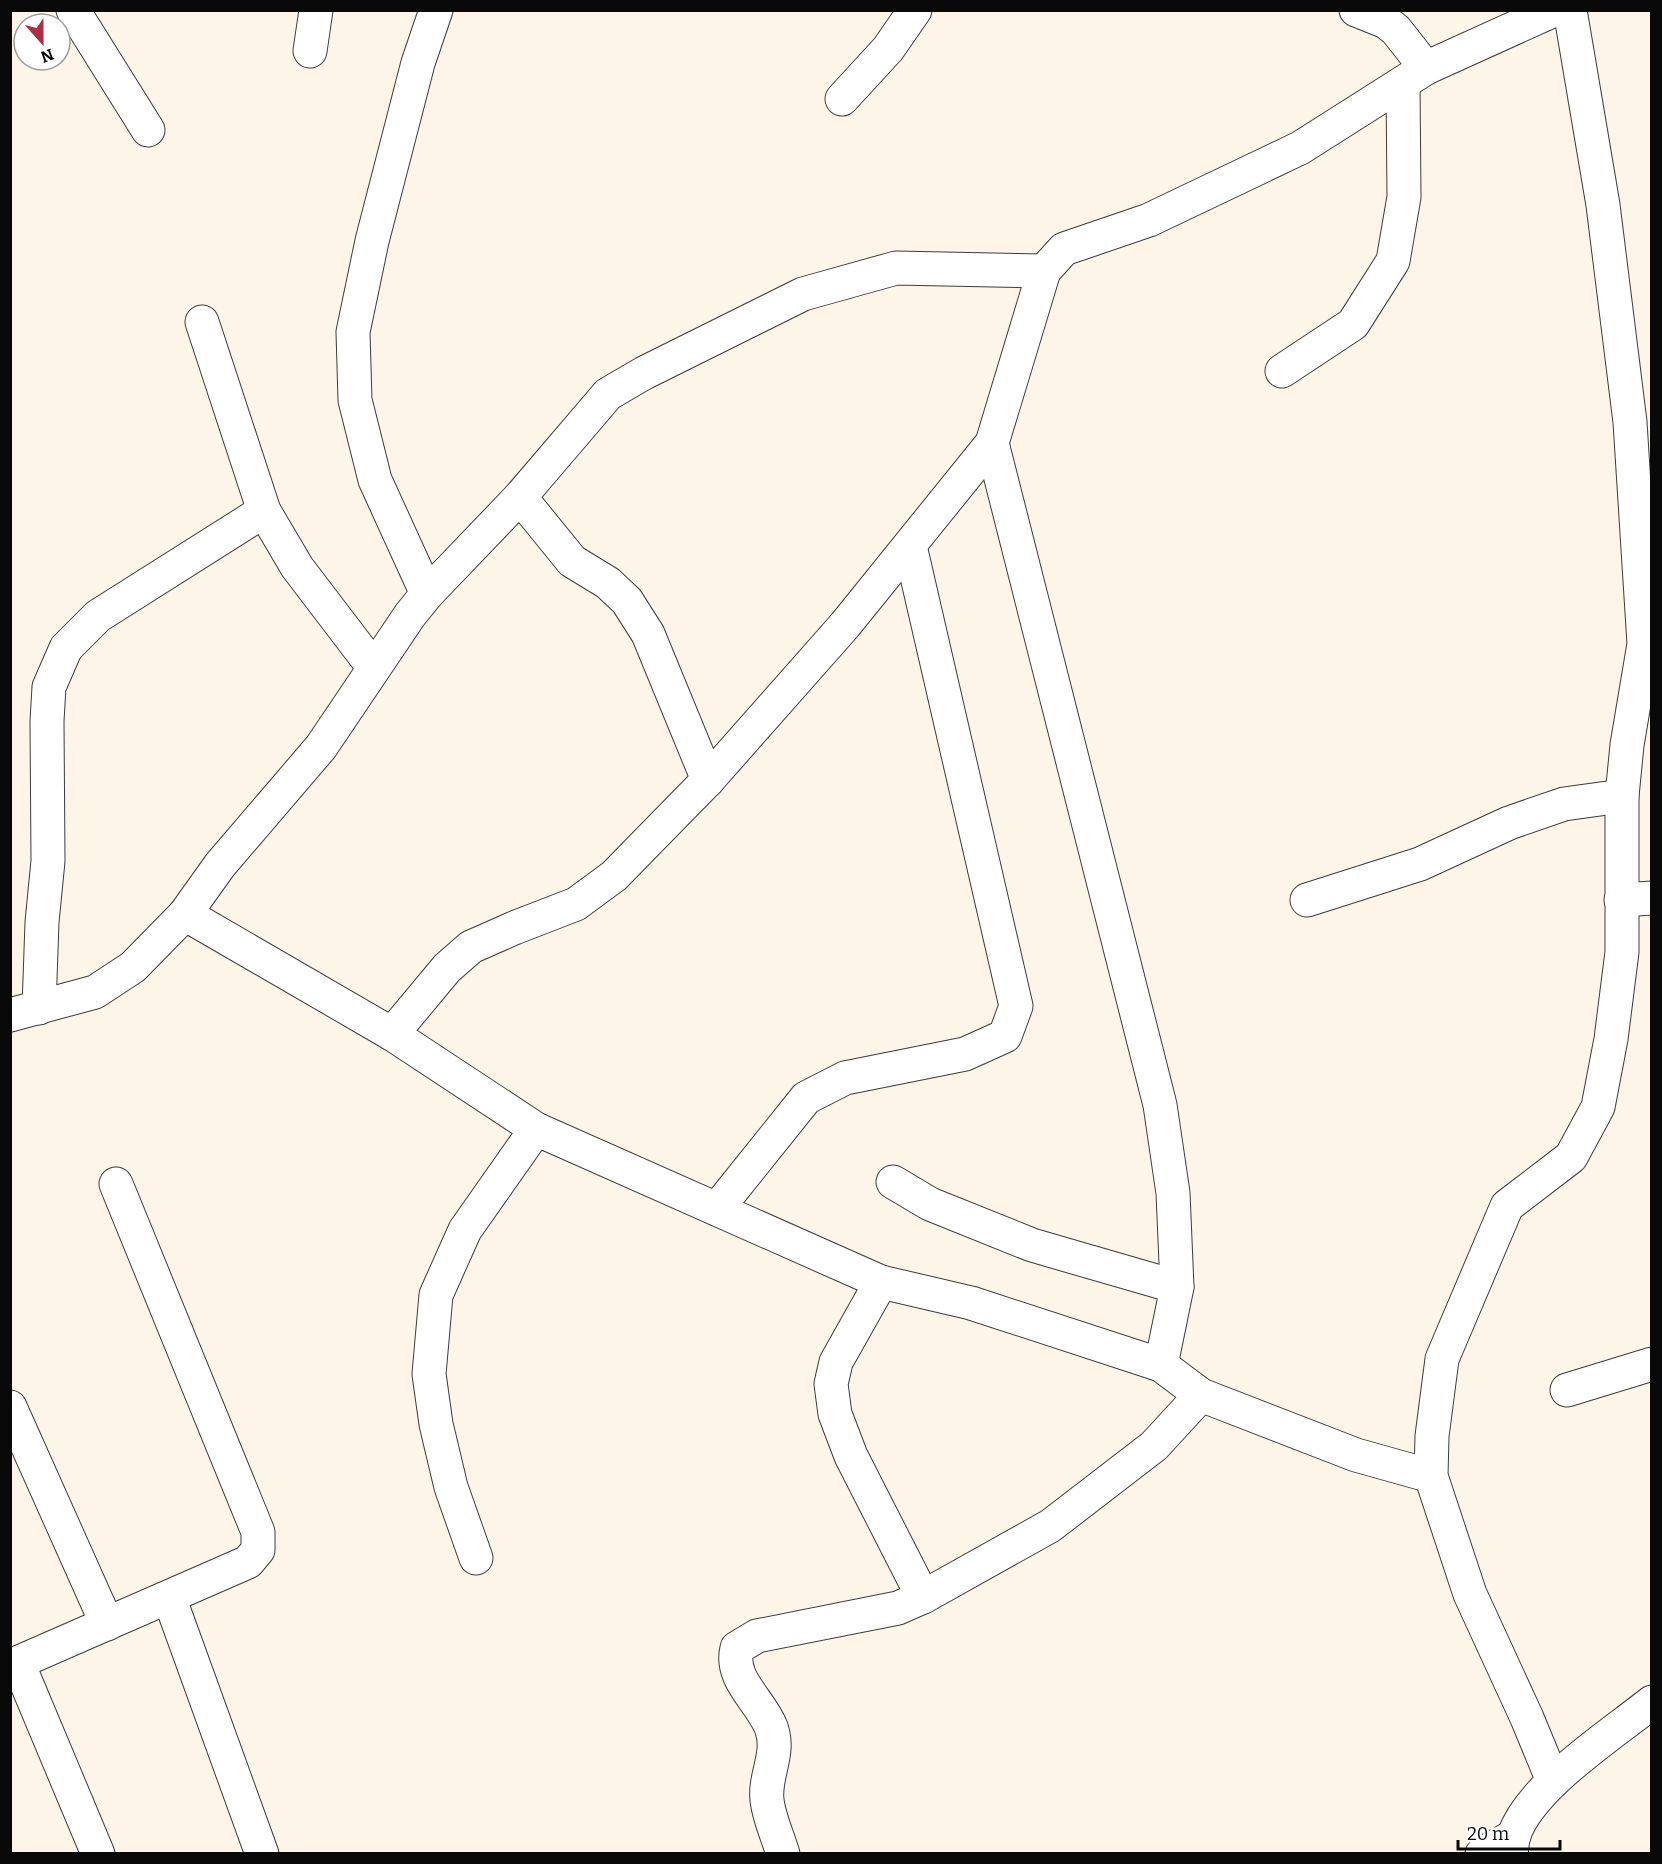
<svg xmlns="http://www.w3.org/2000/svg" width="1662" height="1864" font-family="Bitter,serif">
<style>
.lines{fill:none;stroke-linecap:round;stroke-linejoin:round}
.minor-casing{stroke:#3c3c3c;stroke-width:35}
.minor{stroke:#fff;stroke-width:33}
</style>
<rect width="100%" height="100%" fill="#fdf6e8"/>
<g class="lines">
<defs>
<g id="minor">
<path d="M73,10L148,130"/>
<path d="M1356,10L1386,22L1396,30L1426,68"/>
<path d="M310,51L316,10"/>
<path d="M842,99L888,49L915,10"/>
<path d="M202,322L264,511L297,567L374,668"/>
<path d="M1282,371L1353,324L1393,261L1404,197L1403,83"/>
<path d="M992,443L1160,1105L1173,1193L1177,1287L1161,1365"/>
<path d="M520,497L572,561L608,583L627,601L648,634L708,780"/>
<path d="M427,594L520,497L608,394L644,373L803,294L896,268L1044,271"/>
<path d="M1307,900L1420,864L1509,823L1564,804L1622,796"/>
<path d="M1621,900L1652,898"/>
<path d="M185,914L220,865L321,747L410,615L427,594L375,480L355,400L353,332L372,241L418,63L436,10"/>
<path d="M39,1008L42,922L48,861L47,721L49,687L66,648L98,616L264,511"/>
<path d="M10,1015L95,992L133,967L185,914L392,1034L536,1129L881,1282L971,1303L1161,1365L1201,1395L1356,1455L1431,1476"/>
<path d="M392,1034L447,968L471,947L514,928L576,904L614,876L708,780L845,625L992,443L1044,271L1064,249L1149,220L1300,148L1426,68L1554,10"/>
<path d="M893,1182L930,1204L1032,1245L1177,1287"/>
<path d="M717,1209L806,1098L845,1078L965,1054L1005,1036L1016,1006L910,546"/>
<path d="M881,1282L836,1362L831,1384L835,1414L851,1456L923,1597"/>
<path d="M1567,1390L1652,1364"/>
<path d="M10,1407L107,1624"/>
<path d="M476,1558L451,1487L436,1424L429,1374L436,1295L465,1230L536,1129"/>
<path d="M169,1597L262,1854"/>
<path d="M18,1663L98,1854"/>
<path d="M10,1666L248,1562L258,1550V1532L116,1184"/>
<path d="M1553,1781L1527,1718L1470,1594L1431,1476L1432,1436L1442,1359L1507,1206L1571,1157L1598,1107L1611,1039L1622,952V796L1627,745L1644,644L1630,422L1603,205L1570,10"/>
<path d="M783,1854C778,1837 769,1818 767,1800C764,1775 781,1753 771,1727C760,1700 729,1679 737,1648L757,1636L898,1608L923,1597L1050,1526L1154,1446L1201,1395"/>
<path d="M1482,1854L1514,1836"/>
<path d="M1511,1854C1512,1848 1512,1841 1514,1835C1531,1786 1611,1735 1652,1702"/>
</g>
</defs>
<use href="#minor" class="minor-casing"/>
<use href="#minor" class="minor"/>
</g>
<rect width="1662" height="1864" fill="none" stroke="#090909" stroke-width="24"/>
<g transform="translate(42 42) rotate(159)"><circle r="28" fill="#ffffff" stroke="#9d9d9d" stroke-width="1.5"/>
<path d="M0-4.5L10 22L0 15L-10 22Z" fill="#ac2f44"/>
<text y="-9" font-size="16" font-weight="bold" text-anchor="middle" fill="#090909">N</text>
</g>
<path d="M1458 1840v9h102v-9" fill="none" stroke="#090909" stroke-width="3"/>
<text x="1467" y="1840" font-size="18" fill="#090909" stroke="#ffffff" stroke-width="4.5" paint-order="stroke">20 m</text>
</svg>
